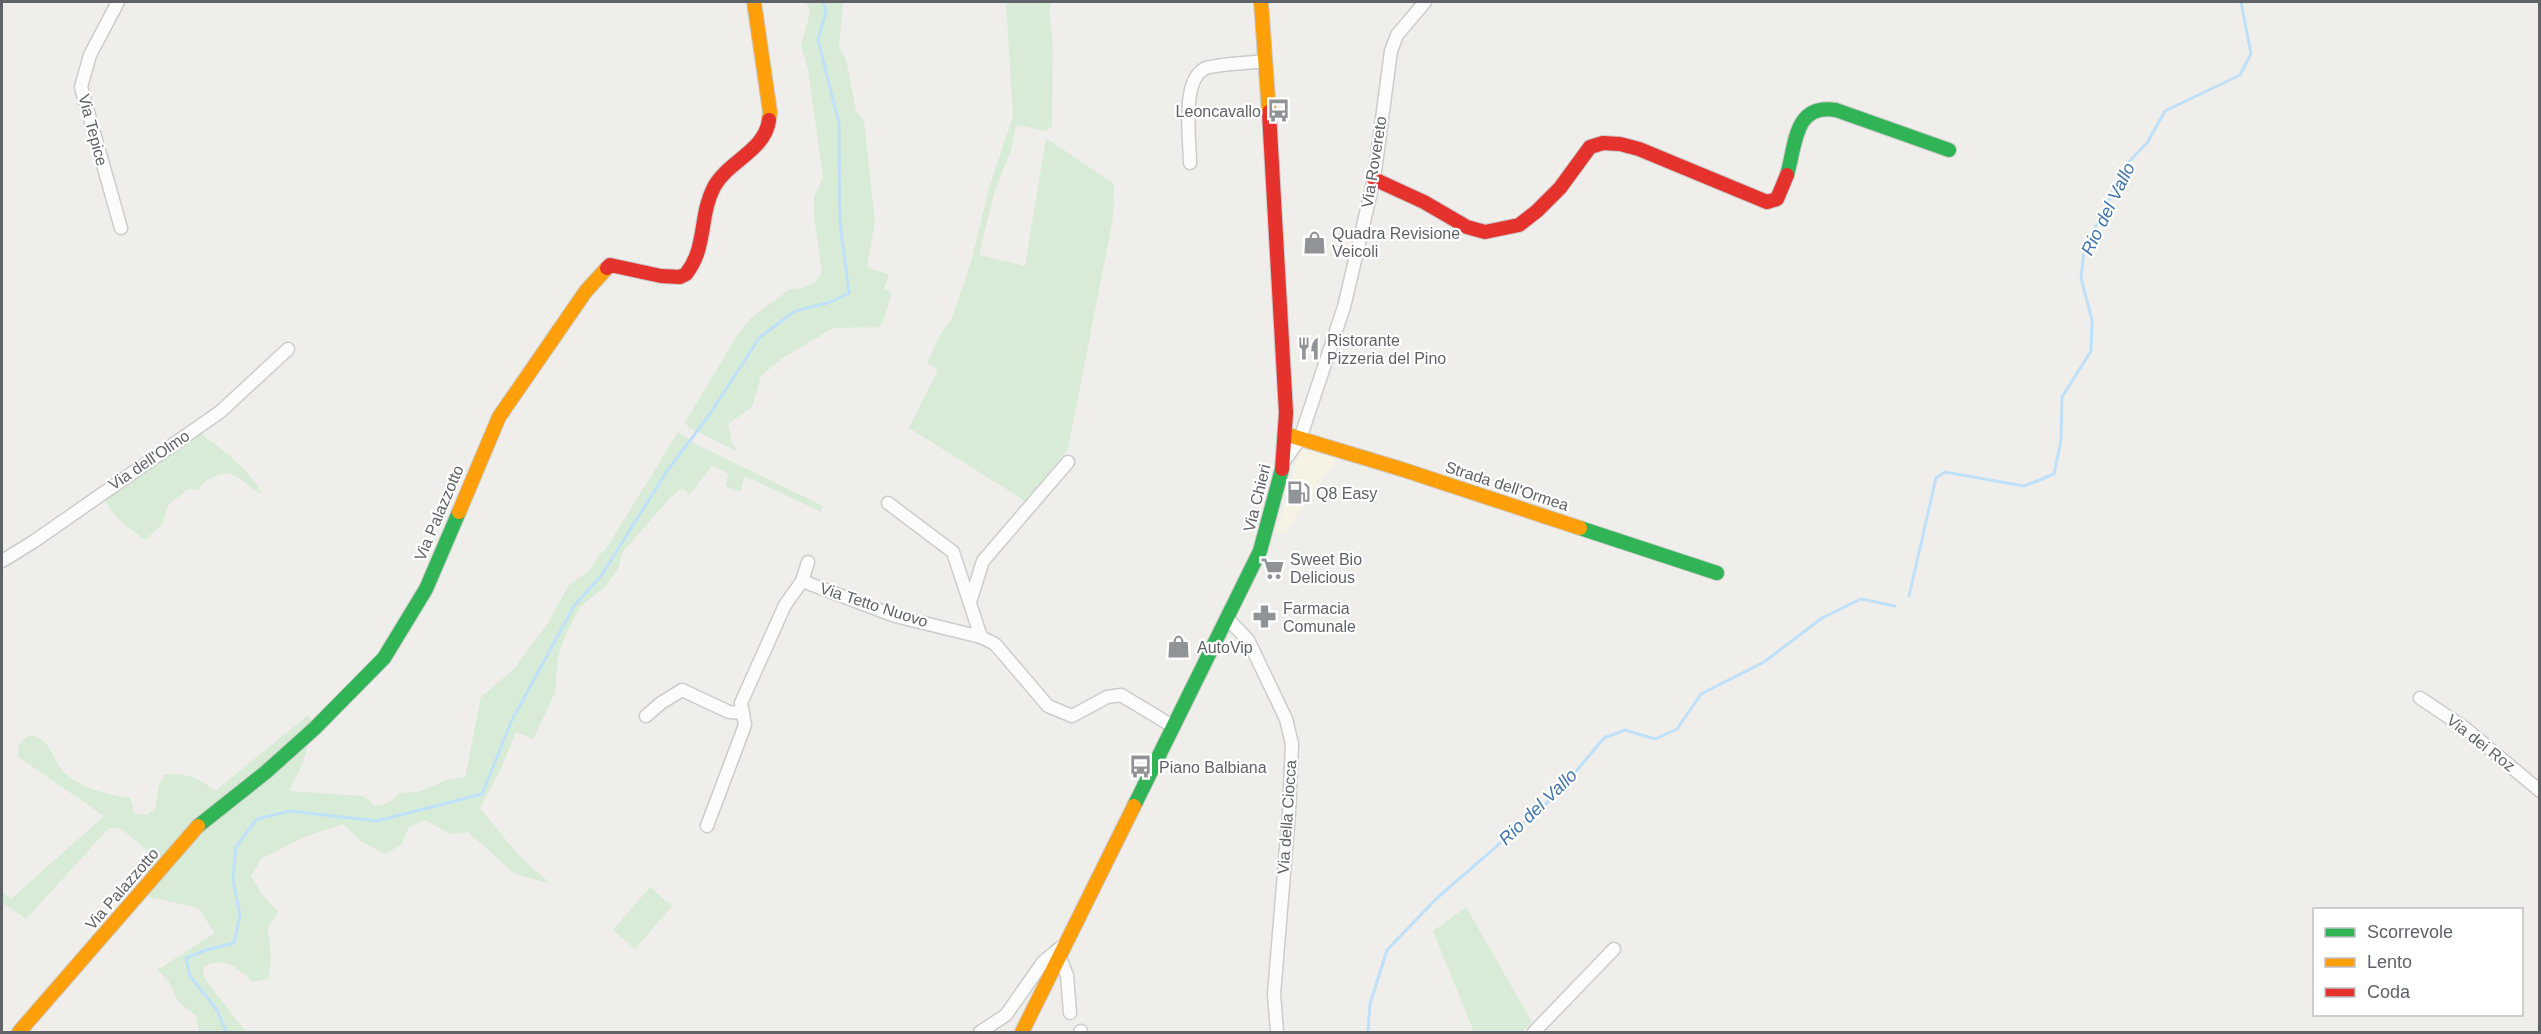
<svg xmlns="http://www.w3.org/2000/svg" width="2541" height="1034" font-family="Helvetica,sans-serif">
<style>
.commercial{fill:#f7f3e4}
.green{fill:#d8ebd6}
.lines{fill:none;stroke-linecap:round;stroke-linejoin:round}
.stream{stroke:#bfe0f9;stroke-width:3}
.street-casing{stroke:#cbcccc;stroke-width:15}
.fast-casing{stroke:#cacacb;stroke-width:16}
.slow-casing{stroke:#cacacb;stroke-width:16}
.jam-casing{stroke:#cacacb;stroke-width:16}
.street{stroke:#fdfcfc;stroke-width:12}
.fast{stroke:#30b455;stroke-width:14}
.slow{stroke:#ff9f0a;stroke-width:14}
.jam{stroke:#e5322d;stroke-width:14}
.labels{text-anchor:middle;dominant-baseline:central;stroke-width:4.5;stroke-linejoin:round;paint-order:stroke}
.poi-label{font-size:16px;fill:#5f6368;stroke:#fff;text-anchor:start}
.street-label{font-size:16px;fill:#5f6368;stroke:#fff}
.water-label{font-size:18px;font-style:italic;fill:#4174aa;stroke:#fff}
</style>
<rect width="100%" height="100%" fill="#efeeea"/>
<path class="commercial" d="M1301,446L1338,457L1284,534L1277,532Z"/>
<g class="green">
<path d="M806,2H843L839,47L846,59L856,110L864,121L875,222L867,267L889,275L884,288L892,293L883,322L878,327L833,328L781,359L761,376L752,407L728,424L731,440L738,452L688,427L685,422L738,334L750,319L790,289L803,288L815,282L822,271L814,216V197L823,177L808,69L801,46L810,12Z"/>
<path d="M1006,2H1052L1049,9L1053,46L1052,126L1045,131L1016,125L1011,150L995,190L979,255L1025,266L1046,138L1114,184L1113,218L1068,449L1025,501L909,428L938,370L927,363L940,335L951,320L971,262L989,188L1013,116Z"/>
<path d="M199,432C222,450 249,468 262,494C244,486 234,465 213,477C206,481 202,483 199,490L188,489L169,504L162,524L145,540C132,530 111,517 106,500Z"/>
<path d="M678,432L698,445L823,506L821,512L745,476L740,492L726,486L728,474L712,465L690,495L682,488L670,498L622,553L619,567L607,585L580,607L564,638L558,658L555,693L533,739L516,732L500,771L480,808L520,857L551,884L515,874L468,832L450,834L425,820L409,827L401,845L385,854L362,842L343,824L304,837L261,859L251,876L261,893L278,912L268,928L271,959L268,979L253,982C235,968 228,956 204,966L203,976L246,1032H199L196,1016L178,1001L169,982L157,970L215,933L198,908L145,896L203,830L309,741L303,763L289,791L364,796L375,806L388,803L400,793L418,792L446,780L465,777L481,697L514,669L548,623L568,586L591,569L597,557L606,549Z"/>
<path d="M308,715L314,723L152,870L146,849L120,828H109L26,919L2,902V892L11,899L104,816L17,756L20,743L29,735C52,737 51,761 66,774C85,790 106,794 130,798L134,813L147,815L156,807L158,787L164,775C185,771 200,779 215,791Z"/>
<path d="M650,887L672,906L635,949L613,930Z"/>
<path d="M1466,907L1532,1022L1522,1032H1474L1433,931Z"/>
</g>
<g class="lines">
<g class="stream">
<path d="M1909,596L1936,478L1945,472L2024,486L2054,474L2061,440L2062,397L2091,351L2092,320L2081,278L2084,251L2125,166L2147,143L2165,111L2240,75L2251,54L2241,2"/>
<path d="M226,1032L217,1010L190,976L186,958L206,950L234,943L240,916L233,879L236,847L257,819L290,811L377,821L482,794L512,720L574,606L601,576L667,471L710,414L759,338L795,311L831,302L849,293L840,223L839,123L818,40L826,11L823,2"/>
<path d="M1368,1032L1370,1004L1387,950L1437,898L1557,794L1604,738L1625,730L1655,739L1677,729L1701,694L1764,662L1822,618L1861,599L1895,606"/>
</g>
<defs>
<g id="street">
<path d="M118,2L90,55L81,87L121,228"/>
<path d="M1190,163C1190,139 1181,82 1204,69C1213,64 1253,63 1265,61"/>
<path d="M1284,461L1300,439L1344,307L1374,179L1391,51L1397,35L1425,2"/>
<path d="M888,503L953,552L981,637L995,644L1048,706L1072,716L1107,697L1121,695L1174,727"/>
<path d="M2,561L33,542L220,412L288,349"/>
<path d="M802,581L895,616L981,637"/>
<path d="M970,602L983,561L1068,462"/>
<path d="M1228,619L1248,640L1252,648L1286,719L1292,744L1289,813L1274,994L1277,1032"/>
<path d="M2420,698L2465,728L2540,791"/>
<path d="M646,716L661,703L682,690L729,712L743,713"/>
<path d="M707,826L745,725L741,703L785,605L802,581L808,562"/>
<path d="M1059,956L1067,975L1070,1013"/>
<path d="M980,1032L1006,1015L1043,962L1061,947"/>
<path d="M1080,1032L1081,1031"/>
<path d="M1534,1032L1614,949"/>
</g>
<g id="fast">
<path d="M1787,175C1796,144 1794,103 1836,110L1949,150"/>
<path d="M1580,528L1717,573"/>
<path d="M1134,806L1260,551L1282,469"/>
<path d="M198,826L266,772L315,728L384,658L426,589L459,512"/>
</g>
<g id="slow">
<path d="M754,2L770,112L769,120"/>
<path d="M1261,2L1269,112"/>
<path d="M1285,434L1401,469L1580,528"/>
<path d="M459,512L499,417L586,291L607,268"/>
<path d="M19,1032L198,826"/>
<path d="M1022,1032L1134,806"/>
</g>
<g id="jam">
<path d="M1269,112L1286,413L1282,469"/>
<path d="M1374,179L1424,202L1467,227L1485,232L1519,225L1537,211L1560,188L1590,147L1603,143L1620,144L1639,149L1767,202L1777,199L1787,175"/>
<path d="M607,268L610,265L661,276L680,277L686,274C707,248 699,215 714,187C728,161 765,151 769,120"/>
</g>
</defs>
<use href="#street" class="street-casing"/>
<use href="#fast" class="fast-casing"/>
<use href="#slow" class="slow-casing"/>
<use href="#jam" class="jam-casing"/>
<use href="#street" class="street"/>
<use href="#fast" class="fast"/>
<use href="#slow" class="slow"/>
<use href="#jam" class="jam"/>
</g>
<defs>
<symbol id="bus-bare" viewBox="-9 -9 18 18"><path d="M-5-6H5V4H4V6H2V4H-2V6H-4V4H-5ZM-3.5-4V0h7V-4ZM-3.5 1.2v1.5H-2V1.2ZM2 1.2v1.5H3.5V1.2Z" fill="#919496" stroke="#fff" stroke-width="2.5" paint-order="stroke"/></symbol>
<symbol id="shop-bare" viewBox="-9 -9 18 18"><path d="M-5-2.5h2.3a2.7 3.5 0 0 1 5.4 0H5L5.5 6h-11ZM-1.5-2.5h3a1.5 2.3 0 0 0-3 0Z" fill="#919496" stroke="#fff" stroke-width="2.5" paint-order="stroke"/></symbol>
<symbol id="restaurant-bare" viewBox="-9 -9 18 18"><path d="M-5-6h1v4h1v-4h1v4h1v-4h1v5L-1.5 .5V6h-2V.5L-5-1ZM5-6V6H3V1.5H1.5Q1.5-4 5-6Z" fill="#919496" stroke="#fff" stroke-width="2.5" paint-order="stroke"/></symbol>
<symbol id="fuel-bare" viewBox="-9 -9 18 18"><path d="M-5.5-6h7V0h2V4h1.3V-2.5L3-4.5l.8-.8L6-3V5H2.5V1h-1V6h-7ZM-4.2-4.7v3.2H.2V-4.7Z" fill="#919496" stroke="#fff" stroke-width="2.5" paint-order="stroke"/></symbol>
<symbol id="supermarket-bare" viewBox="-9 -9 18 18"><path d="M-6-5.5h2.5l.6 2H6L4.5 2H-2.5L-4.4-4H-6ZM-1.5 3.2a1.3 1.3 0 1 0 .1 0ZM3 3.2a1.3 1.3 0 1 0 .1 0Z" fill="#919496" stroke="#fff" stroke-width="2.5" paint-order="stroke"/></symbol>
<symbol id="pharmacy-bare" viewBox="-9 -9 18 18"><path d="M-2-6h4v4h4v4h-4v4h-4v-4h-4v-4h4Z" fill="#919496" stroke="#fff" stroke-width="2.5" paint-order="stroke"/></symbol>
</defs>
<g fill-rule="evenodd">
<use href="#bus-bare" x="1262" y="94" width="33" height="33"/>
<use href="#shop-bare" x="1298" y="226" width="33" height="33"/>
<use href="#restaurant-bare" x="1292" y="332" width="33" height="33"/>
<use href="#fuel-bare" x="1282" y="476" width="33" height="33"/>
<use href="#supermarket-bare" x="1256" y="552" width="33" height="33"/>
<use href="#pharmacy-bare" x="1248" y="600" width="33" height="33"/>
<use href="#shop-bare" x="1162" y="630" width="33" height="33"/>
<use href="#bus-bare" x="1124" y="750" width="33" height="33"/>
</g>
<g class="labels">
<g class="poi-label">
<text x="1261" y="111" text-anchor="end">Leoncavallo</text>
<text x="1332" y="233">Quadra Revisione<tspan x="1332" dy="18">Veicoli</tspan></text>
<text x="1327" y="340">Ristorante<tspan x="1327" dy="18">Pizzeria del Pino</tspan></text>
<text x="1316" y="493">Q8 Easy</text>
<text x="1290" y="559">Sweet Bio<tspan x="1290" dy="18">Delicious</tspan></text>
<text x="1283" y="608">Farmacia<tspan x="1283" dy="18">Comunale</tspan></text>
<text x="1197" y="647">AutoVip</text>
<text x="1159" y="767">Piano Balbiana</text>
</g>
<g class="street-label">
<text transform="translate(93 130) rotate(75)">Via Tepice</text>
<text transform="translate(1374 162) rotate(-81)">Via Rovereto</text>
<text transform="translate(149 460) rotate(-34)">Via dell'Olmo</text>
<text transform="translate(1507 486) rotate(18)">Strada dell'Ormea</text>
<text transform="translate(1257 498) rotate(-76)">Via Chieri</text>
<text transform="translate(439 513) rotate(-67)">Via Palazzotto</text>
<text transform="translate(874 605) rotate(18)">Via Tetto Nuovo</text>
<text transform="translate(2481 743) rotate(38)">Via dei Roz</text>
<text transform="translate(1287 817) rotate(-86)">Via della Ciocca</text>
<text transform="translate(122 889) rotate(-49)">Via Palazzotto</text>
</g>
<g class="water-label">
<text transform="translate(2108 209) rotate(-64)">Rio del Vallo</text>
<text transform="translate(1538 807) rotate(-44)">Rio del Vallo</text>
</g>
</g>
<rect width="2541" height="1034" fill="none" stroke="#5f6368" stroke-width="6"/>
<rect x="2313" y="908" width="210" height="108" fill="#ffffff" stroke="#bfc1c3" stroke-width="1.5"/>
<rect x="2325" y="928" width="30" height="9" fill="#30b455" stroke="#bfc1c3" stroke-width="1.5"/>
<text x="2367" y="938" font-size="18" fill="#5f6368">Scorrevole</text>
<rect x="2325" y="958" width="30" height="9" fill="#ff9f0a" stroke="#bfc1c3" stroke-width="1.5"/>
<text x="2367" y="968" font-size="18" fill="#5f6368">Lento</text>
<rect x="2325" y="988" width="30" height="9" fill="#e5322d" stroke="#bfc1c3" stroke-width="1.5"/>
<text x="2367" y="998" font-size="18" fill="#5f6368">Coda</text>
</svg>
